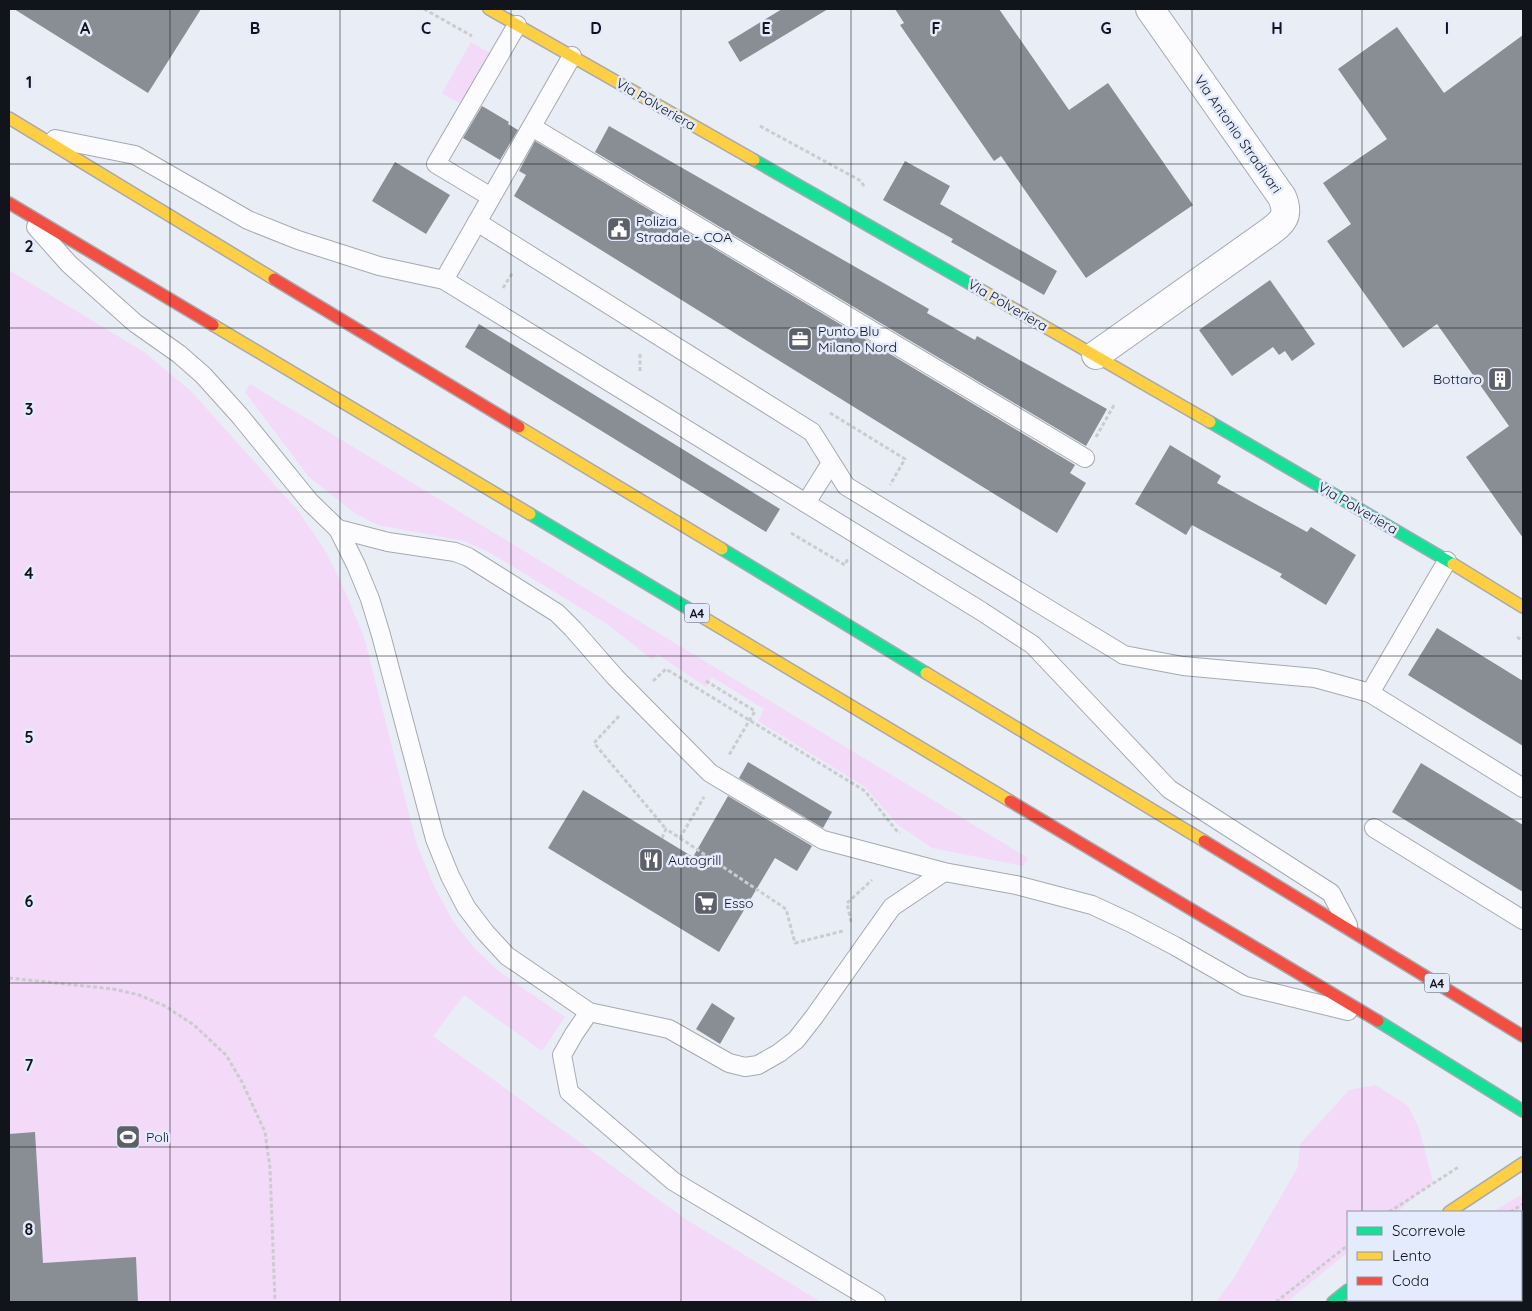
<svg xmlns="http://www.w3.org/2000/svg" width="1532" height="1311" font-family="Quicksand,sans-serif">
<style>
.green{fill:#f3daf9}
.building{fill:#898e94}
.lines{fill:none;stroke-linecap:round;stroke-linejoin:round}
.lane-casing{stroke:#a5a9b0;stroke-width:20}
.street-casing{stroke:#a5a9b0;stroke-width:30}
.fast-casing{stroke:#a5a9b0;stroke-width:14}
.slow-casing{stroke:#a5a9b0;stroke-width:14}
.jam-casing{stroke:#a5a9b0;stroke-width:14}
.path{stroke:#cbccce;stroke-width:3;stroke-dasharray:4 2.5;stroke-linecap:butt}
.lane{stroke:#fcfcfe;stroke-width:18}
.street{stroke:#fcfcfe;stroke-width:28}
.fast{stroke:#16e098;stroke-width:11}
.slow{stroke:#ffcf43;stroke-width:11}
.jam{stroke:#f24e42;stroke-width:11}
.grid{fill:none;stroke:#11141b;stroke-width:1;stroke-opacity:0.55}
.labels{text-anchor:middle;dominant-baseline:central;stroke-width:5;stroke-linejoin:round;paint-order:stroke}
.shield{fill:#e3ebfc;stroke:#50545e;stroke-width:1}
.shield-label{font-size:12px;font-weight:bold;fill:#11141b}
.street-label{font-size:14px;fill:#11141b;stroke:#e3ebfc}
.poi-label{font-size:14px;fill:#11141b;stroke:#e3ebfc;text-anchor:start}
.grid-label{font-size:16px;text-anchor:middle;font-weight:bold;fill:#11141b;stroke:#e3ebfc;stroke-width:5;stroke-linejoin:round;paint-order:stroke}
</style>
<rect width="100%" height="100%" fill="#e9edf6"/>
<g class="green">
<path d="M471,42L491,54L462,105L442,93Z"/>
<path d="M9,270L144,352L191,391L299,512L326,552L344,589L364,637L417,845L435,888L453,921L475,949L501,973L565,1017L542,1051L464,995L433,1036L684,1218L821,1302H9Z"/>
<path d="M250,384L1028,858L1023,866L932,848L898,825L865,787L758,721L764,709L712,677L706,687L657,654L653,660L607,624L489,552L464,541L378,525L356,514L309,477L245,392Z"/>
<path d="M1376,1085L1408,1106L1419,1128L1433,1182L1397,1212H1348V1252L1287,1302H1216L1234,1278L1298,1167L1300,1144L1349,1090Z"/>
<path d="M1523,1194V1302H1364L1368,1300H1521V1212H1492Z"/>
</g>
<g class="building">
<path d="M14,9H201L148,93Z"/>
<path d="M782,9H828L740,62L728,42Z"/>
<path d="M895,9H999L1069,110L1108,83L1193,205L1086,278L1001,156L994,161L900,25L904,23Z"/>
<path d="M1397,27L1444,93L1523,35V538L1466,457L1509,426L1437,324L1403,348L1327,241L1351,224L1323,183L1387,139L1338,69Z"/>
<path d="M482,106L509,122L508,124L518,130L500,160L463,138Z"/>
<path d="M609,126L929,309L927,313L975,340L977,336L1107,409L1086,446L595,152Z"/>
<path d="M535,141L1075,465L1070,473L1086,483L1057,533L514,196L526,175L519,171Z"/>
<path d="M905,161L950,186L940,204L1057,271L1044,295L951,242L953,239L883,200Z"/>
<path d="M395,162L450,195L426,234L372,201Z"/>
<path d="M1270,280L1315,344L1292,361L1285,351L1279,355L1273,347L1232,376L1199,330Z"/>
<path d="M479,324L780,509L766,532L465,347Z"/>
<path d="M1170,445L1221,476L1217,483L1307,532L1311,527L1356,555L1326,605L1280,577L1282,574L1192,525L1186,535L1135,504Z"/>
<path d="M1437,628L1523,681V746L1408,675Z"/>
<path d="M748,762L832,812L823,828L739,778Z"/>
<path d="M1421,763L1523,825V892L1392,812Z"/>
<path d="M583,790L693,857L728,796L812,846L797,871L775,858L719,952L548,848Z"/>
<path d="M712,1003L735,1018L720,1044L696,1029Z"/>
<path d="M35,1132L43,1263L136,1257L138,1302H9V1134Z"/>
</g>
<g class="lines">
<defs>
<g id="lane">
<path d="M532,127L1085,458"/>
<path d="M55,139L135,155L248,220L298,240L379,266L444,280L981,611L1033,645L1169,789L1331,893L1348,925"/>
<path d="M491,197L436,164L517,25"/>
<path d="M477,222L812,432L846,486L1124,655L1183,666L1315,678L1370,693"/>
<path d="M36,227L69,264L135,323L179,354L203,375L240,416L310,502L338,529L388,542L455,552L468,557L557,613L573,629L615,677L710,773L823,840L944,872L1016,885L1092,905L1131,923L1175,946L1245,986L1348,1011"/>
<path d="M444,280L572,56"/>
<path d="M806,503L831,463"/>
<path d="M338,529L356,565L370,599L381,635L435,839L450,876L466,907L485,932L507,956L589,1012L669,1029L729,1063L745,1067L758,1065L779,1053L796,1040L814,1017L892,907L944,872"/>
<path d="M1447,561L1370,693L1523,788"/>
<path d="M1374,828L1523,920"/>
<path d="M589,1012L574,1034L562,1055L569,1092L673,1181L876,1302"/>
</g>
<path id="street" d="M1096,355L1268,233C1283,222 1290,216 1282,197L1150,9"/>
<g id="fast">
<path d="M754,160L974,286"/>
<path d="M1210,422L1453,564"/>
<path d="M530,514L699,615"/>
<path d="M722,549L926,673"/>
<path d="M1378,1021L1523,1111"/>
<path d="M1333,1302L1348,1290"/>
</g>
<g id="slow">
<path d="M489,9L754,160"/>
<path d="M9,118L274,279"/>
<path d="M974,286L1210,422"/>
<path d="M213,325L530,514"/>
<path d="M519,427L722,549"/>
<path d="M1453,564L1523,607"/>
<path d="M699,615L1010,801"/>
<path d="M926,673L1204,841"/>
<path d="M1449,1212L1523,1163"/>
</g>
<g id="jam">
<path d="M9,203L213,325"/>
<path d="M274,279L519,427"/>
<path d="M1010,801L1378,1021"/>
<path d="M1204,841L1523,1036"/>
</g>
</defs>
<use href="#lane" class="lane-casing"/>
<use href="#street" class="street-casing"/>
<use href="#fast" class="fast-casing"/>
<use href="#slow" class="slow-casing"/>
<use href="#jam" class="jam-casing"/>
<g class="path">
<path d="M424,9L472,36"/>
<path d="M760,126L861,181L865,188"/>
<path d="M503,288L513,272"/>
<path d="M640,371V353"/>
<path d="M830,413L905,459L890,485"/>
<path d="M1096,437L1114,405"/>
<path d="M791,533L845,565L848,558"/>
<path d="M1517,637L1523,641"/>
<path d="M653,681L666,669L865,791L896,830L900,833"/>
<path d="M706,681L755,711L729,755"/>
<path d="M619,716L594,743L666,829"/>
<path d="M662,838L666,829L680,838L704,797"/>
<path d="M680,838L786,909L795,943L843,931"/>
<path d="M851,922L847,903L872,880"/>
<path d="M9,978L113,989L139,995L165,1006L194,1025L226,1055L242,1082L265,1132L270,1168L275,1302"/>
<path d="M1389,1212L1460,1166"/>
<path d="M1510,1212L1523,1204"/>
<path d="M1276,1302L1348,1245"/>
<path d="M1391,1302L1394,1300"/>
</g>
<use href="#lane" class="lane"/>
<use href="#street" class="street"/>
<use href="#fast" class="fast"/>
<use href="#slow" class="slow"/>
<use href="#jam" class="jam"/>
</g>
<path class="grid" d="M170,9V1302M340,9V1302M511,9V1302M681,9V1302M851,9V1302M1021,9V1302M1192,9V1302M1362,9V1212M9,164H1523M9,328H1523M9,492H1523M9,656H1523M9,819H1523M9,983H1523M9,1147H1523M1362,1300V1302"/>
<defs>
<symbol id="civic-square" viewBox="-11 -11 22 22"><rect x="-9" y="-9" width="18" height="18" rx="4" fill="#5d6068" stroke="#e3ebfc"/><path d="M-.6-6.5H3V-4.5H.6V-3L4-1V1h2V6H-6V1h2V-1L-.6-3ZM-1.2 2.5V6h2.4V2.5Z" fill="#fff"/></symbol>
<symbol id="office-square" viewBox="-11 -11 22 22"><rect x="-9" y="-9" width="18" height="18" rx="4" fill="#5d6068" stroke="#e3ebfc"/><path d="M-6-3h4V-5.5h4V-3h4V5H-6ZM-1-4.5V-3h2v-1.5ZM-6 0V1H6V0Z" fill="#fff"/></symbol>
<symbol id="building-square" viewBox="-11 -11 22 22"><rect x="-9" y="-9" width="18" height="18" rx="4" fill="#5d6068" stroke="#e3ebfc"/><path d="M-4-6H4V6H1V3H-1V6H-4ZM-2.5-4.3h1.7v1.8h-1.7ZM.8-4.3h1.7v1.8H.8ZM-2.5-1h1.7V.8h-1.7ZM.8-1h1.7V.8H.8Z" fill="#fff"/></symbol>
<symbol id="restaurant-square" viewBox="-11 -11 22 22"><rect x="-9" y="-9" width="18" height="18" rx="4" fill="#5d6068" stroke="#e3ebfc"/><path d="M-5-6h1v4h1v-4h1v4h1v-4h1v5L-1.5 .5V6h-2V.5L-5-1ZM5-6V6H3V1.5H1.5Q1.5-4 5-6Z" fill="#fff"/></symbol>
<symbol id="supermarket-square" viewBox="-11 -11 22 22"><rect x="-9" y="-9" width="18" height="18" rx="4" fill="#5d6068" stroke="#e3ebfc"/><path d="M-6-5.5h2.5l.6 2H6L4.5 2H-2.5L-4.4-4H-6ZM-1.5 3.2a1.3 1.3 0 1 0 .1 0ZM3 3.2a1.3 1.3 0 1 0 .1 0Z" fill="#fff"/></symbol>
<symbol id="stadium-square" viewBox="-11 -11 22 22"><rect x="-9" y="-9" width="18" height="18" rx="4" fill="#5d6068" stroke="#e3ebfc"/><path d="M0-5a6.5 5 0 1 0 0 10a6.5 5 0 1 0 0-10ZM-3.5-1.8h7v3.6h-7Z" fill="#fff"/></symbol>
</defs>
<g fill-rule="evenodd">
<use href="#civic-square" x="605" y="215" width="28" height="28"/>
<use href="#office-square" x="786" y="325" width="28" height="28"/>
<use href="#building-square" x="1486" y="365" width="28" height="28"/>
<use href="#restaurant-square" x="637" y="846" width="28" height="28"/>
<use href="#supermarket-square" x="692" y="889" width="28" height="28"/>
<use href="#stadium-square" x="114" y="1123" width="28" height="28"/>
</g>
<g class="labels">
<g class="shield">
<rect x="684.5" y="603.5" width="25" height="19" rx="4"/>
<rect x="1424.5" y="973.5" width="25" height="19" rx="4"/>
</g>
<g class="shield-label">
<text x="697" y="613">A4</text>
<text x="1437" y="983">A4</text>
</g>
<g class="street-label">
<text transform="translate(656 104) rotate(30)">Via Polveriera</text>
<text transform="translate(1238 134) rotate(55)">Via Antonio Stradivari</text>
<text transform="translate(1008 305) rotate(30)">Via Polveriera</text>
<text transform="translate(1358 508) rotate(30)">Via Polveriera</text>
</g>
<g class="poi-label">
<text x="636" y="221">Polizia<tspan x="636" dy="16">Stradale - COA</tspan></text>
<text x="818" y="331">Punto Blu<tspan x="818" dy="16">Milano Nord</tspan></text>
<text x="1482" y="379" text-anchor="end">Bottaro</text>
<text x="668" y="860">Autogrill</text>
<text x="724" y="903">Esso</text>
<text x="146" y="1137">Polì</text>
</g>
</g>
<g class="grid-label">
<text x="85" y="34">A</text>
<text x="255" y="34">B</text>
<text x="426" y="34">C</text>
<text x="596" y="34">D</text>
<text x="766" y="34">E</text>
<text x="936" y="34">F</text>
<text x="1106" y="34">G</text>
<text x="1277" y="34">H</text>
<text x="1447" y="34">I</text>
<text x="29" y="88">1</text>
<text x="29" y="252">2</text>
<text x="29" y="415">3</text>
<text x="29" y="579">4</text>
<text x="29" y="743">5</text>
<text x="29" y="907">6</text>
<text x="29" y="1071">7</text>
<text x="29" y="1235">8</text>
</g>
<rect width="1532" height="1311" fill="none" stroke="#11141b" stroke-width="20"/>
<rect x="1347" y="1211" width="175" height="90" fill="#e3ebfc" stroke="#8f95a2"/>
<rect x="1357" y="1227" width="25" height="8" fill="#16e098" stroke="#8f95a2"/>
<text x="1392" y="1236" font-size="15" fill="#11141b">Scorrevole</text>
<rect x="1357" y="1252" width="25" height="8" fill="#ffcf43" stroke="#8f95a2"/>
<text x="1392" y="1261" font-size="15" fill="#11141b">Lento</text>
<rect x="1357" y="1277" width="25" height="8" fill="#f24e42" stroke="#8f95a2"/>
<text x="1392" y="1286" font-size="15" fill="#11141b">Coda</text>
</svg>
